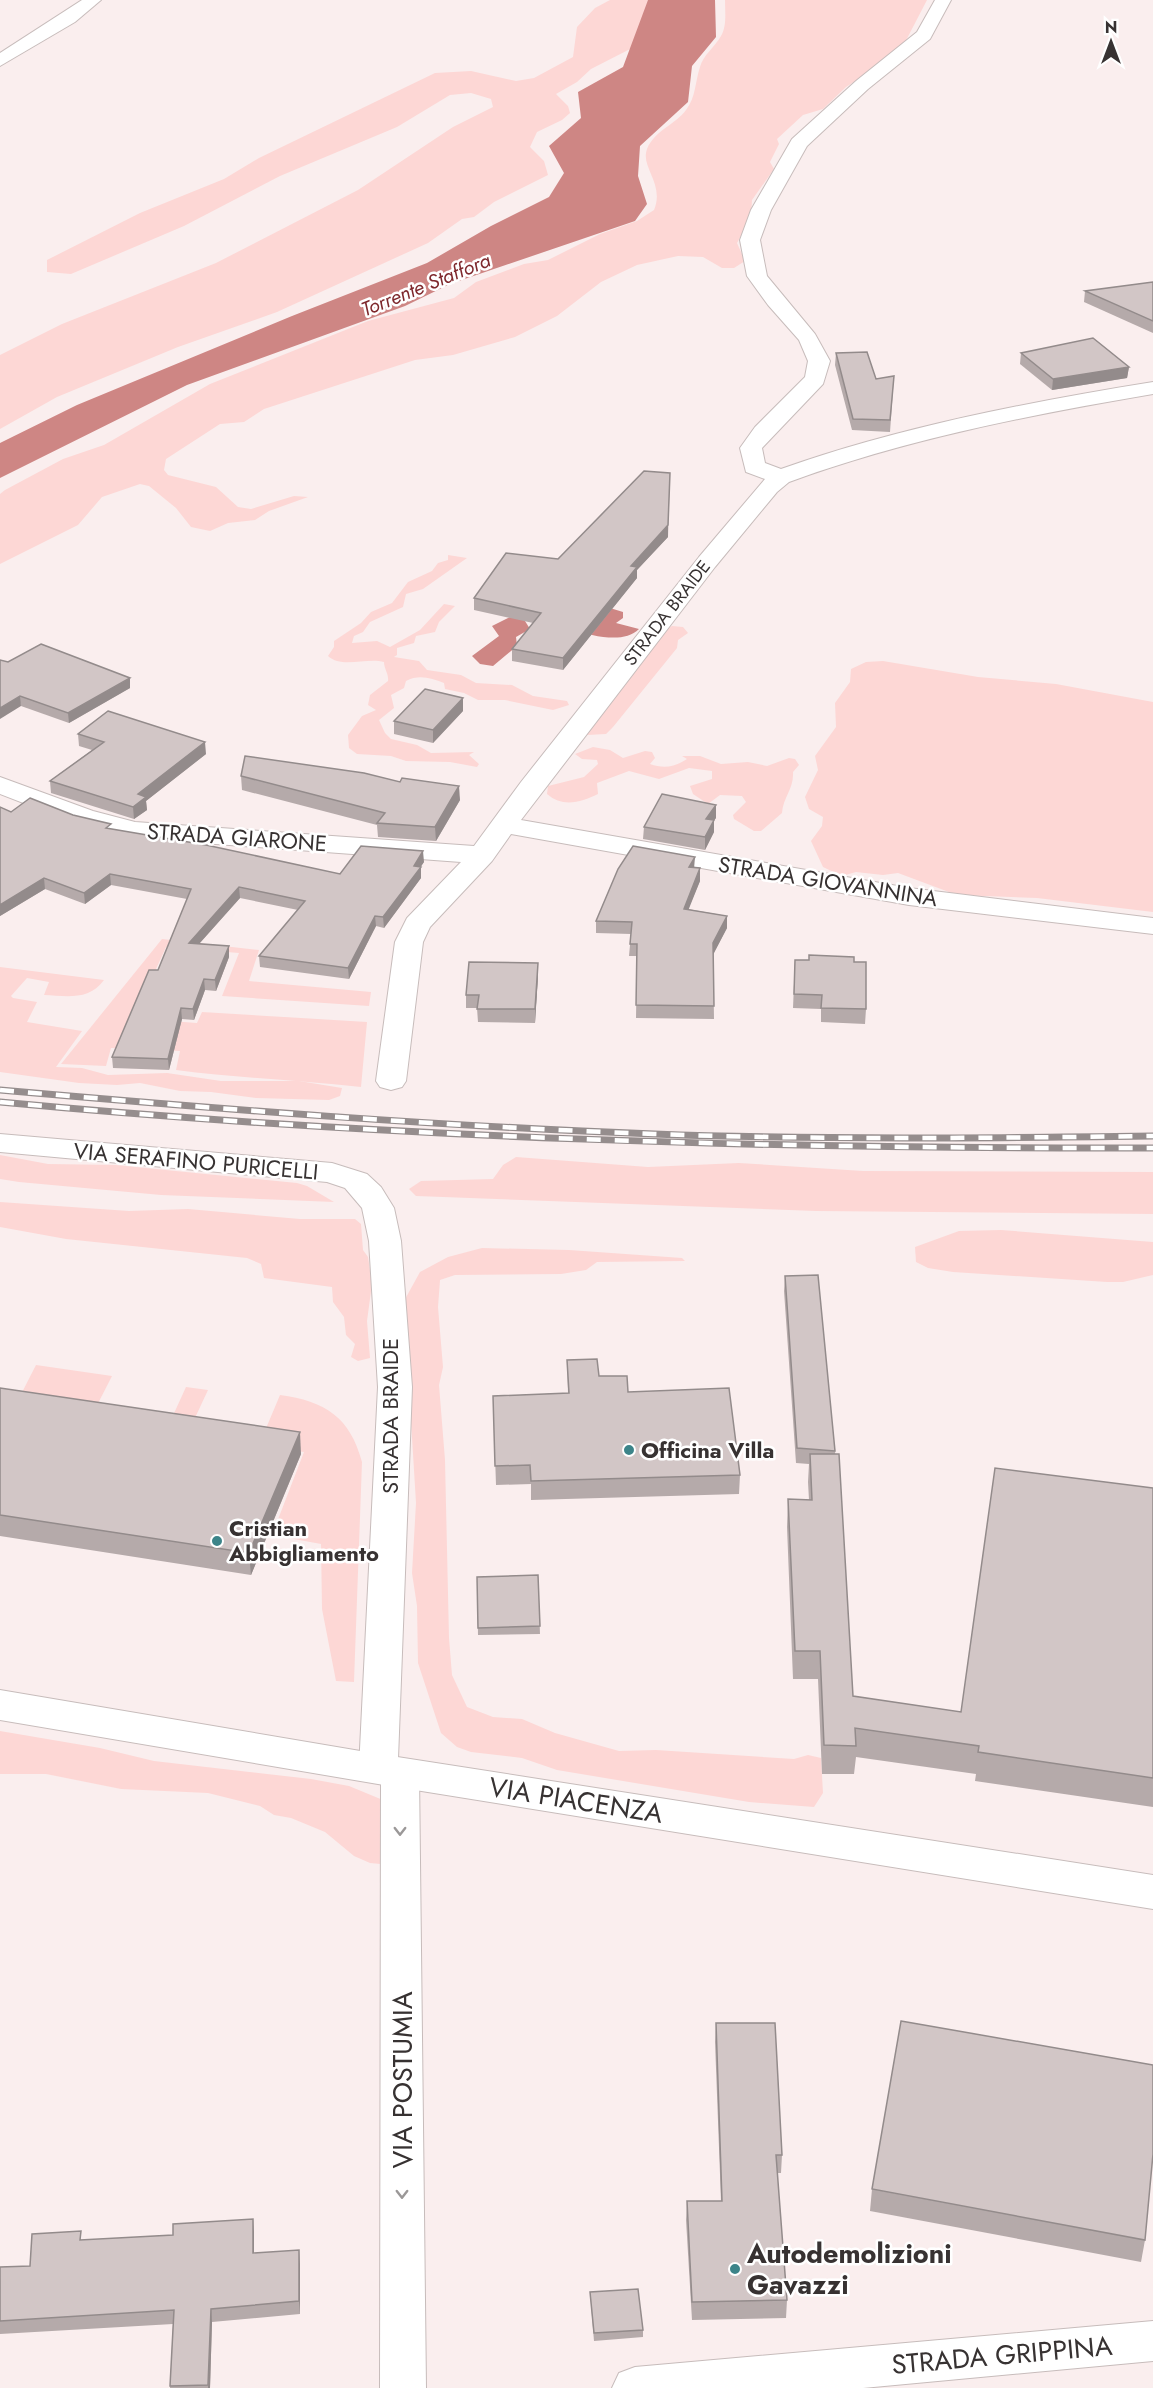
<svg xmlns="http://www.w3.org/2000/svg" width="1153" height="2388" font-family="Jost,sans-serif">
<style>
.green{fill:#fdd7d5}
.water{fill:#ce8684}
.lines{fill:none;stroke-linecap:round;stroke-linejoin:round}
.minor-casing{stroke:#c7bcbb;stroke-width:2}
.secondary-casing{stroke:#c7bcbb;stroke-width:2}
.minor{fill:#fff;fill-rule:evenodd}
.secondary{fill:#fff;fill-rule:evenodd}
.rail-casing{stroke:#958d8d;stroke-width:7}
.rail{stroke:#fff;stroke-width:4.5;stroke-dasharray:14;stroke-linecap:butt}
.wall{fill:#b5aaaa}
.shaded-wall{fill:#938b8b}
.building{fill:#d2c6c6;stroke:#938b8b;stroke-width:1.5}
.oneway{stroke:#9b9898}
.poi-dot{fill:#3c8489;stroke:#fff;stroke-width:2}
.labels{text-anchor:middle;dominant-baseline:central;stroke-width:5;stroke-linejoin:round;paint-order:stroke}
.far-street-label{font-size:18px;fill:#373232;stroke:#fff}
.far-water-label{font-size:20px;font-style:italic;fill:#7e282c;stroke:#fff}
.street-label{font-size:22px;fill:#373232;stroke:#fff}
.poi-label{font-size:22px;font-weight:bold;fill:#373232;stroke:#fff;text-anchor:start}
.near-street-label{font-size:27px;fill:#373232;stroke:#fff}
.near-poi-label{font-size:27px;font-weight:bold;fill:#373232;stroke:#fff;text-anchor:start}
</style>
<rect width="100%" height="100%" fill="#faeeee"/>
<g class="green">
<path d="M610,0H668L636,46L591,69L577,82L556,94L568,106L570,113L562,120L537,132L530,147L544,161L548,175L494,202L474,217L462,219L428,243L277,312L178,347L57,397L0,429V355L62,324L216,263L358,190L453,127L493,107L491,99L471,93L450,95L397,127L280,176L184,226L71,274L47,272V260L140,213L224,179L259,158L435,73L471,71L516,81L534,78L573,57L577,27L595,8Z"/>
<path d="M725,0H927L900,52L846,87L823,109L803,115L777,139L779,144L770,162L774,169L752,200L751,218L737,243L745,261L734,268H722L703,257L678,256L637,265L601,282L557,316L515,337L453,355L415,360L264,409L244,422L220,424L166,459L164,470L168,475L216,487L238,507L251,509L294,496L308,497L269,511L255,520L228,523L210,531L191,527L176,508L149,486L140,484L102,497L78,525L0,564V494L5,490L63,459L104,445L210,384L368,321L454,298L476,282L524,264L548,260L600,234L637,221L654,210C665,184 640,167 647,149C655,130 675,125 686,110C696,97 695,82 700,67C703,55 715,47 721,36C727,26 725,12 725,0Z"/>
<path d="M448,555L467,558L423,589L406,594L403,607L370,622L363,632L354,636L352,643L377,641L390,647L420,630L444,604L455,606L439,622L435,632L416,636L414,643L397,648V655L394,657L419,661L427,670L461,675L476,683L512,685L533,696L567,701L569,705L553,710L505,700H478L464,693L445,689L444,683C431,678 419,674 406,681L404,688L391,695L394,708L379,720L385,733L391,739L417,745L431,753L474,752L469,755L479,764L477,767L450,762L406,761L391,756L357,754L349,748L348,735L362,716L376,710L368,705L370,695L388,681C389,674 384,669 384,662C367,657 342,669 328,656L334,647V641L361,623L371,612L392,603L408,582L432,571L438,563L448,560Z"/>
<path d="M672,626L683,627L688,633L678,640L677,648L613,727L606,734L587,735L586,732L664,631Z"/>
<path d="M883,661L978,677L1056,684L1153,702V912L1037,898L957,895L898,873L883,875L856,872L842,876L823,867L811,841L822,826L823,817L809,809L805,797L818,770L815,756L836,727L835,703L850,682L851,669L866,662Z"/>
<path d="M593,747L610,750L623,758L645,751L652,752L655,758L650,764C664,769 675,767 687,759L682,756H700L721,764L748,762L767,766L789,758L795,759L799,765L793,772C794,789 783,797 782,813L761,831H754L734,819L733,815L746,802L742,796L720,795L708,804L693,794L690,786L712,779V771L689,768L659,779L629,771L597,783L598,794C581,802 563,808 547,794L548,786L584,777L598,764L597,760L582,759L575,754Z"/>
<path d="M162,939L259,950L249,981L371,992L369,1006L222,996L239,953L166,947L152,978L130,1018L197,1023L202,1012L367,1022L361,1087C299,1080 237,1078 176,1070L180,1051L111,1048L106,1066L61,1064Z"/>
<path d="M0,967L104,980C89,1001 66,996 44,995L49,982L27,978L11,996L13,998L37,1002L27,1022L82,1031L56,1067L82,1068L108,1075L167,1073L221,1081H299L342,1088L340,1096L329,1100L256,1098L211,1092L180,1091L140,1083L117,1085L79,1083L0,1072Z"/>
<path d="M0,1155L48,1164L116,1165L297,1183L307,1186L334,1202L161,1195L19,1182L0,1179Z"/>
<path d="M516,1157L648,1167L739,1163L863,1171L1153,1172V1214L816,1211L416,1196L409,1189L421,1181L493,1179L503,1165Z"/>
<path d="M0,1202L129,1211L188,1209L300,1219H355L361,1224L363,1250L368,1257L372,1284L367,1321L370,1358L358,1361L351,1357L355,1344L346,1335L344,1317L333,1302L332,1287L264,1278L261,1264L247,1258L66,1239L0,1227Z"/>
<path d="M1001,1230L1153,1242V1275L1123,1282H1107L953,1272L928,1268L916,1262L915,1247L959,1231Z"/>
<path d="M482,1248L569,1250L682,1258L685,1261L597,1262L586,1270L561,1274L455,1275L440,1280L438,1307L443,1367L439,1385L445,1460L449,1638L452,1675L467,1707L493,1717L522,1719L555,1733L619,1751L656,1750L794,1759L808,1755L821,1758L823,1793L814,1807L749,1802L557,1770L522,1758L471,1752L457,1747L441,1733L418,1663L417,1606L412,1573L416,1503L411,1421L412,1384L404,1301L420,1272L448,1257Z"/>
<path d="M36,1365L112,1376L89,1421L13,1410Z"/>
<path d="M186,1387L208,1390L187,1435L165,1433Z"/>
<path d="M280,1395C325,1401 350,1417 362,1462L354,1682L336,1681L322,1609L321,1544L272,1535L304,1452L259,1445Z"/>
<path d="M0,1731L100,1748L154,1761L311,1779L349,1786L395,1805L391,1865L370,1863L354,1856L325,1832L291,1818L274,1815L260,1806L208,1793L121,1789L46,1774H0Z"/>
</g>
<g class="water">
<path d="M648,0H715L716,37L692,66L688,102L640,146L638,176L647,204L635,221L450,284L405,306L187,385L0,478V443L77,405L292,316L427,263L491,226L549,197L564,173L549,146L581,118L578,92L623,67Z"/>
<path d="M610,608L623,612V618L616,623L639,629C614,653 557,619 525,621L530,629L516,637L517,646L493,666L480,664L472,656L499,636L492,626L510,617Z"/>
</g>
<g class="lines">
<defs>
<g id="minor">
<path d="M82,0H101L75,22L0,66V53Z"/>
<path d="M935,0H951L930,39L868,89L807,146L771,210L760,240L767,276L815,334L830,361L823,384L762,448L765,463L781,469C899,427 1029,402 1153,382V394C1030,415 906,439 789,482L777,492L715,567L521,820L909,888L1153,918V934L909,905L511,834L492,861L430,927L423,942L406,1081L402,1087L391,1090L380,1087L376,1081L395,942L407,918L461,862L135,838L75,823L0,794V777L93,811L135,822L474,846L521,782L699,557L765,479L746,472L740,448L755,427L805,377L808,361L799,340L768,305L747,276L740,240L751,210L792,139L856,81L917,32Z"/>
<path d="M0,1134L332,1163L367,1174L381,1187L394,1208L401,1241L412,1387L398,1759L414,1763L419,1773L426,2388H380L381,1783L364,1779L359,1769L378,1387L369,1241L362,1208L345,1188L327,1182L0,1152Z"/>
<path d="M1153,2321V2361L863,2388H612L619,2373L635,2367Z"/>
</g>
<path id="secondary" d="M0,1690L378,1754L1153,1875V1909L378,1784L0,1720Z"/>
</defs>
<use href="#minor" class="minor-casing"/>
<use href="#secondary" class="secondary-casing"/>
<use href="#minor" class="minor"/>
<use href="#secondary" class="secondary"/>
<defs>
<g id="rail">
<path d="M0,1090C218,1109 436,1126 654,1134C820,1140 987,1138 1153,1136"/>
<path d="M0,1102C384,1138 768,1149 1153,1148"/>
</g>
</defs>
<use href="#rail" class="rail-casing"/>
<use href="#rail" class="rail"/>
</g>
<g class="wall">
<path d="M1153,282V333L1084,302L1085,291Z"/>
<path d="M836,353L876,379L894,376L890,432L852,430L835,365Z"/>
<path d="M1021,353L1129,367L1127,378L1052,390L1020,364Z"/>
<path d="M670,473L668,537L637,570V578L563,670L512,661V649L533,623L474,610V598L558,559Z"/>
<path d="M8,662L130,688L69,723L21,706Z"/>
<path d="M463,711L433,743L394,734V721Z"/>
<path d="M78,734L206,754L146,801L147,810L134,819L51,793L50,781L92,750L79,746Z"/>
<path d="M241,776L460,800L436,841L378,837L377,825L242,790Z"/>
<path d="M0,807L11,812L112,829L340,874L424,862L420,867L421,878L384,928L376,926L349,979L260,967L259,956L298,910L240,898L199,944L229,957L216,991L205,990L194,1020L182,1019L169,1070L113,1068L112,1057L158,970L187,899L111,885L85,904L45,889L0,916Z"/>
<path d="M716,818L714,820V832L705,850L643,839L644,827Z"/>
<path d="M694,868L700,881L688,909L727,916V928L713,954L714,1019L636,1018L637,956H629L631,934L596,933V921Z"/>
<path d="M795,960L854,962L866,1009L865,1024L821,1022V1009L793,1008Z"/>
<path d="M538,976L535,1023L478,1022L477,1008H466V995Z"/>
<path d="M785,1276L835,1451L853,1696L961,1712L1153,1488V1807L975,1781L976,1774L856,1757L854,1774H822L818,1679H793L787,1527L788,1499L809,1500L808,1482L809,1464L796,1463L784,1291Z"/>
<path d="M567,1360L628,1392L740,1475L739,1494L531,1500V1484L496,1485L493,1396L568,1393Z"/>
<path d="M0,1388L301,1454L251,1575L0,1536Z"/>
<path d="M538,1575L540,1634L478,1635L477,1577Z"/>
<path d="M716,2023L782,2155L781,2173H777L787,2300L786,2318L692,2320L686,2220L687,2201H721L715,2042Z"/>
<path d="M872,2189L1145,2240L1141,2262L870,2211Z"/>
<path d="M254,2232V2253L300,2264V2314L212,2322L210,2388H170L173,2324L0,2334V2267L30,2266L82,2240Z"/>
<path d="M590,2292L643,2330V2337L594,2341Z"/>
</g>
<g class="shaded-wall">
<path d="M1129,367L1127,378L1052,390L1053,379Z"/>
<path d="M668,525V537L637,570V578L563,670V658L631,566Z"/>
<path d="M130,678V688L69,723L68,713Z"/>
<path d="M20,696L21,706L0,719V708Z"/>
<path d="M463,698V711L433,743V730Z"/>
<path d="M205,742L206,754L146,801L147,810L134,819L133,807L138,794Z"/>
<path d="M459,786L460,800L436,841L435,827Z"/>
<path d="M716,805V818L706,831V819Z"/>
<path d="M714,820V832L705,850V837Z"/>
<path d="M423,851L424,862L418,871L421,867V878L384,928L383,917Z"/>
<path d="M695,857L694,869L689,867Z"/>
<path d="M700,868V881L684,921V909Z"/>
<path d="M110,874L111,885L85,904L84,893Z"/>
<path d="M44,878L45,889L0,916V905Z"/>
<path d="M239,887L240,898L190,954L189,943Z"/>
<path d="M375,916L376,926L349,979L348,968Z"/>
<path d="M727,916V928L713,955V943Z"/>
<path d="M229,946V957L216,991L215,980Z"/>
<path d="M538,963V976L535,1023V1009Z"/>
<path d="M204,979L205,990L194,1020L193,1009Z"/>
<path d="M181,1008L182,1019L169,1070L168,1059Z"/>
<path d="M300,1432L301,1454L251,1575L249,1553Z"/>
<path d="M253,2219L254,2232V2266L253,2253Z"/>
<path d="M299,2250L300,2264V2314L299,2301Z"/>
<path d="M211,2309L212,2322L210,2388H208Z"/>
</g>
<g class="building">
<path d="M1153,282V321L1085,291Z"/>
<path d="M1093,338L1129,367L1053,379L1021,353Z"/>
<path d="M867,352L876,379L894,376L890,420L853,419L836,353Z"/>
<path d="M644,471L670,473L668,525L631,566L637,567L563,658L512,649L541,613L474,598L506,553L558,559Z"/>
<path d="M41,644L130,678L68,713L20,696L0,708V660L8,662Z"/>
<path d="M425,689L463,698L433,730L394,721Z"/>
<path d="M108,711L205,742L138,794L146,797L133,807L50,781L104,742L78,734Z"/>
<path d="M245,756L364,773L400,782L402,778L459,786L435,827L377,823L385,813L241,776Z"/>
<path d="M662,794L716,805L706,819L714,820L705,837L644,827Z"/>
<path d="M30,798L73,815L111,824L106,828L206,845L340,874L361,846L423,851L414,866L421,867L383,917L375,916L348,968L259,956L305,901L239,887L189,943L229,946L215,980L204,979L193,1009L181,1008L168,1059L112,1057L149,970H158L191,889L110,874L84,893L44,878L0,905V807L11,812Z"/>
<path d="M633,846L695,857L689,867L700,868L684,909L727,916L713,943L714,1006L636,1005L637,944H630L632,922L596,921L618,869Z"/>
<path d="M809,955L854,957V962H866V1009L821,1008L822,995L794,994L795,960H809Z"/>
<path d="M469,962L538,963L535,1009H477L479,995H466Z"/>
<path d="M818,1275L835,1451L797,1448L785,1276Z"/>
<path d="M597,1359L599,1376H627L628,1392L729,1388L740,1475L531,1481L530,1465L495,1466L493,1396L569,1393L567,1360Z"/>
<path d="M0,1388L300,1432L249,1553L0,1515Z"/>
<path d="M810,1454H839L853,1696L961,1712L995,1468L1153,1488V1778L978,1752L979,1746L855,1728L856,1746L824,1745L820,1651H795L788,1499L812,1500Z"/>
<path d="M538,1575L540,1626L478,1628L477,1577Z"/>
<path d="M901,2021L1153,2065V2154L1145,2240L872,2189Z"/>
<path d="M716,2023H775L782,2155H776L787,2300L692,2302L687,2201H722Z"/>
<path d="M253,2219V2253L299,2250V2301L211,2309L208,2385L170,2386L174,2310L0,2321V2267L30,2266L32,2234L81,2231L80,2240L173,2235V2224Z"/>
<path d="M638,2289L643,2330L594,2333L590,2292Z"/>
</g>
<defs><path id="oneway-chevron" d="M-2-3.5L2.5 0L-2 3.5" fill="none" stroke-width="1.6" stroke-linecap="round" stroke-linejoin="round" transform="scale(1.5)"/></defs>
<g class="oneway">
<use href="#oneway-chevron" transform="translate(400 1831) rotate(90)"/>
<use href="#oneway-chevron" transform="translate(402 2194) rotate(90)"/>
</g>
<g class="poi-dot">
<circle cx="629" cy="1450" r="6"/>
<circle cx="217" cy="1541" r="6"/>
<circle cx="735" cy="2269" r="6"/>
</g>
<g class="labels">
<g class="far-street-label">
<text transform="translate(667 613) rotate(-52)">STRADA BRAIDE</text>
</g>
<g class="far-water-label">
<text transform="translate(426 285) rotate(-22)">Torrente Staffora</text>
</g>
<g class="street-label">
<text transform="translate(237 837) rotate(4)">STRADA GIARONE</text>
<text transform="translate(828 881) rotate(9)">STRADA GIOVANNINA</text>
<text transform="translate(196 1161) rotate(5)">VIA SERAFINO PURICELLI</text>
<text transform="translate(390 1416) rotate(-90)">STRADA BRAIDE</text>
</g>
<g class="poi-label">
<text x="641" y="1450">Officina Villa</text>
<text x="229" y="1528">Cristian<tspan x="229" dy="25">Abbigliamento</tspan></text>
</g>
<g class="near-street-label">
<text transform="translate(576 1800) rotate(9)">VIA PIACENZA</text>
<text transform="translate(402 2080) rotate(-90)">VIA POSTUMIA</text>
<text transform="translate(1002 2355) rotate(-5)">STRADA GRIPPINA</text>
</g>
<g class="near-poi-label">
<text x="747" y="2253">Autodemolizioni<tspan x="747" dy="31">Gavazzi</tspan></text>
</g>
</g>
<g transform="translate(1111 42)" stroke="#ffffff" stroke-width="4.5" paint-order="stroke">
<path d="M0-4.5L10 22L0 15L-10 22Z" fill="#373232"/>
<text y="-9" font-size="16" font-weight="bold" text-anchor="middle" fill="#373232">N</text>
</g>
</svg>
